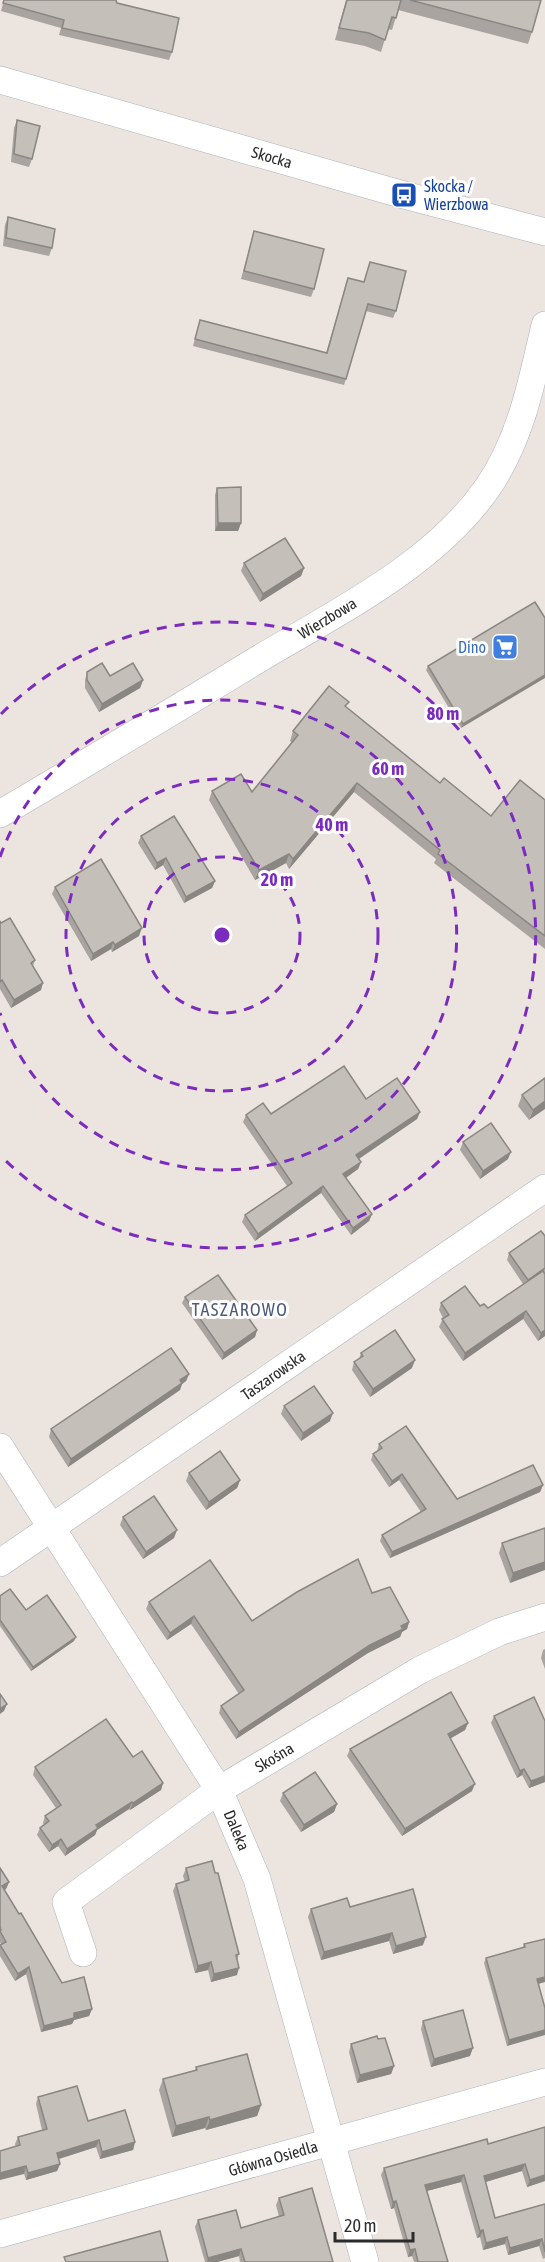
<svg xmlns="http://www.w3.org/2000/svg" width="545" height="2262" font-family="'Asap Condensed',sans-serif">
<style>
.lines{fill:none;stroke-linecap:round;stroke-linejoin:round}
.minor-casing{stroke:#aeb2bb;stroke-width:28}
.minor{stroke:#fff;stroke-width:27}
.wall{fill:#a9a49f}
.shaded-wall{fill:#8a8682}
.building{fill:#c5bfb9;stroke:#8a8682;stroke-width:1.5}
.ring{fill:none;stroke:#7b2cbf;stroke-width:3;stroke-dasharray:10 8}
.labels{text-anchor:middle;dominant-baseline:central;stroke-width:6;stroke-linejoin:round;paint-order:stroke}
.street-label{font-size:16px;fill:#2b2b2b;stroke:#fff}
.transit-label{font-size:16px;fill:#164399;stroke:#fff;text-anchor:start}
.shop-label{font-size:16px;fill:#366cbe;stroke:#fff;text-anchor:end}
.neighbourhood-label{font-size:18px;letter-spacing:1.5px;fill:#4d5b7a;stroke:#fff}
.centre{fill:#7b2cbf;stroke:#fff;stroke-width:3}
.ring-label{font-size:18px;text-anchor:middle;font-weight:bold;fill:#7b2cbf;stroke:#fff;stroke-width:6;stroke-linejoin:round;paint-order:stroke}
</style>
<rect width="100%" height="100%" fill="#ece4de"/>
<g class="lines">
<defs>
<g id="minor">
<path d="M0,80L404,195L545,232"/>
<path d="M0,814C86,763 172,712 257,660C337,612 434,565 488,487C521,439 532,381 545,325"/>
<path d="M0,1447L219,1790L257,1879L365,2262"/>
<path d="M0,1563L545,1188"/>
<path d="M83,1953L66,1902L219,1790L420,1670L499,1632L545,1617"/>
<path d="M0,2234L545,2082"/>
</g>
</defs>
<use href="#minor" class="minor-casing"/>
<use href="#minor" class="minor"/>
</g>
<g class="wall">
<path d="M4,0H116L117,3L172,52L169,60L59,35L61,28L1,11Z"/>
<path d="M346,0H541L532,32L528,44L398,10L392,30L388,29L381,52L365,46L335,40Z"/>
<path d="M17,120L32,159L29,167L11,162L14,128Z"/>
<path d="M8,217L52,248L49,256L3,246L5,225Z"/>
<path d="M254,231L314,289L311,297L241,279Z"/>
<path d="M370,262L396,311L393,318L366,311L344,385L193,346L200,320L326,353L348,278L364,282Z"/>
<path d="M217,488L241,523L238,531H215V495Z"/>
<path d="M244,563L304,568L301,576L260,602L241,571Z"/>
<path d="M535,602L461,728L426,670L428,666Z"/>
<path d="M87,672L110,676L143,680L140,688L99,712L85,688V680Z"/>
<path d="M347,708L440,783L491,816L545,800V949L434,863L436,859L354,792L289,869L286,863L255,880L209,800L212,791L252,792L292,743L290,741L293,731Z"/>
<path d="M141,836L215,881L212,888L184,903L163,865L155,870L138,843Z"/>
<path d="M55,887L139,936L112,952L111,949L91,961L52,894Z"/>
<path d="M0,921L35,960L33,966L41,990L11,1008L0,989Z"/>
<path d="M545,1078L529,1120L518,1106L522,1095Z"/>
<path d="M366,1099L420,1112L417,1119L359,1159L361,1162L358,1169L346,1178L372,1214L369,1221L351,1235L321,1193L255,1241L242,1222L245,1215L287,1186L243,1122L246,1115L271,1114Z"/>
<path d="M463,1142L508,1159L480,1179L460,1150Z"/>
<path d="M545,1236V1336L538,1341L523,1319L463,1361L439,1327L443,1318L439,1310L441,1303L480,1306L488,1308L523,1284L507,1260L509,1253Z"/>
<path d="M185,1297L257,1330L255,1337L222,1360L182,1303Z"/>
<path d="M361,1353L412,1368L370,1397L352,1370L354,1362L359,1359Z"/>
<path d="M189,1374L186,1381L182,1384L180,1390L68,1467L49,1437L51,1429Z"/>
<path d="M284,1406L330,1421L301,1441L281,1414Z"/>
<path d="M379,1444L457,1499L543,1485L540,1492L390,1558L380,1541L382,1535L421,1512L399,1480L389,1487L371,1460L373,1454L377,1451Z"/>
<path d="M189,1473L240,1480L237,1488L206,1510L186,1481Z"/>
<path d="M123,1517L174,1538L143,1559L120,1525Z"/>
<path d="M545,1528L510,1583L499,1553L502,1543Z"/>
<path d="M372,1593L409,1622L407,1629L402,1632L400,1637L368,1653L236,1739L219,1713L221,1706L239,1694L191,1624L167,1640L146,1609L149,1602L252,1621Z"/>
<path d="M0,1596L26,1610L74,1641L31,1671L0,1626Z"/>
<path d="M545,1649V1669L541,1658L543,1650Z"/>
<path d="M494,1716L545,1782L529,1788L522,1775L517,1778L491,1723Z"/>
<path d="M468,1723L465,1730L451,1738L472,1791L402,1836L347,1756L350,1749Z"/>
<path d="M133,1757L163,1783L161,1790L130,1810L129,1809L97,1830L95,1835L65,1856L58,1846L49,1852L37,1835L40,1828L44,1825L43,1823L45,1816L56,1808L33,1775L35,1767Z"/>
<path d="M283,1793L337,1804L334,1812L301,1832L280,1801Z"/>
<path d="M0,1868L9,1882L6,1889L4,1890L19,1914L62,1983L92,2009L89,2016L74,2020L72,2024L41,2032L26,1974L15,1981L0,1956V1946L1,1944L0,1942Z"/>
<path d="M186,1868L239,1954L237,1960V1975L211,1982L208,1970L195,1973L173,1891L176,1884L185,1882L183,1876Z"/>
<path d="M350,1907L423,1945L393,1954L389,1941L321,1960L308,1917L311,1909Z"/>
<path d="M524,1944L538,1984L507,2046L484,1963L486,1958L523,1947Z"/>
<path d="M423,2021L470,2056L431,2067L421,2029Z"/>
<path d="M378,2039L394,2066L391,2074L357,2083L349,2052L351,2044Z"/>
<path d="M196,2067L261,2105L257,2116L206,2130L205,2128L172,2137L159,2090L163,2079L195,2070Z"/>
<path d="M38,2097L88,2121L135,2142L133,2150L100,2159L96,2147L59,2159L60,2164L57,2171L26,2180L15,2144L18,2137L42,2130L36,2104Z"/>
<path d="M545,2127V2181L527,2187L522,2171L486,2182L495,2218L545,2204V2258L543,2259L539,2246L508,2255L505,2244L483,2250L480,2237L477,2238L461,2182L427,2191L448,2262H414L412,2256L408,2257L394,2208L391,2209L381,2175L384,2168L488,2144Z"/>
<path d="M279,2198L333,2262H240L239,2256L217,2262H205L195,2227L198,2220L241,2228L279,2217L276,2205Z"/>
</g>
<g class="shaded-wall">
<path d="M218,523H241L238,531H215Z"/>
<path d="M304,568L301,576L260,602L263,594Z"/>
<path d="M545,675V678L461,728L463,724Z"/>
<path d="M143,680L140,688L99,712L102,704Z"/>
<path d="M357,783L354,792L289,869L293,859Z"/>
<path d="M289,854L286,863L255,880L259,870Z"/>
<path d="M166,858L163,865L155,870L157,863Z"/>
<path d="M215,881L212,888L184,903L186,897Z"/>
<path d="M142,928L139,936L112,952L115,945Z"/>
<path d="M113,942L111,949L91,961L93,954Z"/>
<path d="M43,983L41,990L11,1008L14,1000Z"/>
<path d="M545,1101V1109L529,1120L533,1110Z"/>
<path d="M420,1112L417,1119L354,1162L356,1155Z"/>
<path d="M511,1152L508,1159L480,1179L483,1171Z"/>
<path d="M361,1162L358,1169L341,1181L343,1174Z"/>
<path d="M323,1186L321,1193L255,1241L258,1234Z"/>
<path d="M372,1214L369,1221L351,1235L353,1228Z"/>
<path d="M526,1311L523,1319L463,1361L465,1353Z"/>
<path d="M257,1330L255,1337L222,1360L224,1353Z"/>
<path d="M545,1330V1336L538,1341L541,1333Z"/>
<path d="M415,1360L412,1368L370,1397L373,1389Z"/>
<path d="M189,1374L186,1381L182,1384L180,1390L68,1467L71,1459Z"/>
<path d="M333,1413L330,1421L301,1441L303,1433Z"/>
<path d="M402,1474L399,1480L389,1487L392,1481Z"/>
<path d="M240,1480L237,1488L206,1510L209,1502Z"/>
<path d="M543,1485L540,1492L390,1558L392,1552Z"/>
<path d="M177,1530L174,1538L143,1559L146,1552Z"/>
<path d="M545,1562V1570L510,1583L513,1573Z"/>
<path d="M194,1616L191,1624L167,1640L170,1633Z"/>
<path d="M409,1622L407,1629L402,1632L400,1637L368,1653L236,1739L239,1732L370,1645Z"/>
<path d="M76,1637L74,1641L31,1671L33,1667Z"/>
<path d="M7,1704L4,1711L0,1714V1709Z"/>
<path d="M468,1723L465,1730L446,1741L448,1734Z"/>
<path d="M524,1769L522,1775L517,1778L520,1771Z"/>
<path d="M545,1776V1782L529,1788L531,1781Z"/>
<path d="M163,1783L161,1790L130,1810L133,1803Z"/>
<path d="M475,1784L472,1791L402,1836L405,1829Z"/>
<path d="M132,1802L129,1809L97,1830L95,1835L65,1856L67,1849L96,1825Z"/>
<path d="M337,1804L334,1812L301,1832L304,1825Z"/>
<path d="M61,1839L58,1846L49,1852L52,1845Z"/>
<path d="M9,1882L6,1889L0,1893L2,1886Z"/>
<path d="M392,1933L389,1941L321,1960L324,1952Z"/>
<path d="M426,1937L423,1945L393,1954L396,1946Z"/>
<path d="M211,1962L208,1970L195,1973L198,1966Z"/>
<path d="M29,1967L26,1974L15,1981L18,1974Z"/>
<path d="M239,1968L237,1975L211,1982L214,1974Z"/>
<path d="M545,1977V1982L535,1985L537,1979Z"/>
<path d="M92,2009L89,2016L74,2020L72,2024L41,2032L44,2026L74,2013Z"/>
<path d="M545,2030V2035L507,2046L509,2040Z"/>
<path d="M473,2048L470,2056L431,2067L434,2059Z"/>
<path d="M394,2066L391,2074L357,2083L360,2075Z"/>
<path d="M261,2105L257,2116L206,2130L210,2120Z"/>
<path d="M209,2117L205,2128L172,2137L176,2126Z"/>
<path d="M99,2140L96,2147L55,2160L57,2153Z"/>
<path d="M135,2142L133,2150L100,2159L102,2152Z"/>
<path d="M60,2164L57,2171L26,2180L28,2173Z"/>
<path d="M525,2164L522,2171L482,2183L484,2176Z"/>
<path d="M26,2166L24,2174L0,2180V2173Z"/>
<path d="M464,2175L461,2182L423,2192L425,2185Z"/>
<path d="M545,2175V2181L527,2187L530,2180Z"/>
<path d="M396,2201L394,2208L391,2209L393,2202Z"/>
<path d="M483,2230L480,2237L477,2238L480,2231Z"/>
<path d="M507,2237L505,2244L483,2250L486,2243Z"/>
<path d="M542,2239L539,2246L508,2255L510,2248Z"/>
<path d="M241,2249L239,2256L217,2262H207L208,2258Z"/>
<path d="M415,2249L412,2256L408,2257L410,2250Z"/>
</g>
<g class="building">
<path d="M4,0H116L117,3L179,18L172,52L62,28L64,20L3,3Z"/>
<path d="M347,0H401L396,18L392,17L385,40L369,33L339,28Z"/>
<path d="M410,0H541L532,32Z"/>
<path d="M17,120L40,126L32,159L14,154Z"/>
<path d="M8,217L55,229L52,248L6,238Z"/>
<path d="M254,231L324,249L314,289L244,271Z"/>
<path d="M370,262L406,271L396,311L368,304L346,379L195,339L200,320L327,353L348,278L364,282Z"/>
<path d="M241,487V523H218L217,488Z"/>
<path d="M285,538L304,568L263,594L244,563Z"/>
<path d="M535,602L545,618V675L463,724L428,666Z"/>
<path d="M102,663L110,676L133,663L143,680L102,704L87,680V672Z"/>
<path d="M329,686L349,702L345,706L440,783L444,778L491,816L520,780L545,800V936L438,854L440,850L357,783L293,859L289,854L259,870L212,791L241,774L252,792L298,735L293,731Z"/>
<path d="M174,816L215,881L186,897L166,858L157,863L141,836Z"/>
<path d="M101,859L142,928L115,945L113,942L93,954L55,887Z"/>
<path d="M10,918L35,960L31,963L43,983L14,1000L2,980L0,982V921L1,923Z"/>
<path d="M344,1066L366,1099L397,1078L420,1112L356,1155L361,1162L343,1174L372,1214L353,1228L323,1186L258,1234L245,1215L292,1183L246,1115L263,1103L271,1114Z"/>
<path d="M545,1078V1101L533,1110L522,1095Z"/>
<path d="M491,1123L511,1152L483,1171L463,1142Z"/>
<path d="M541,1231L545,1236V1268L528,1280L509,1253Z"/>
<path d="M543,1271L545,1274V1330L541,1333L526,1311L465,1353L442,1319L449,1315L441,1303L465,1286L480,1306L484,1304L488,1308Z"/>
<path d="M218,1275L257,1330L224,1353L185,1297Z"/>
<path d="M395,1330L415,1360L373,1389L354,1362L363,1356L361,1353Z"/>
<path d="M171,1348L189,1374L180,1380L182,1383L71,1459L51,1429Z"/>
<path d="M314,1386L333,1413L303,1433L284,1406Z"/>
<path d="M406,1426L457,1499L533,1465L543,1485L392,1552L382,1535L426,1509L402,1474L392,1481L373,1454L382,1448L379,1444Z"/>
<path d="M220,1451L240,1480L209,1502L189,1473Z"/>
<path d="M154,1496L177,1530L146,1552L123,1517Z"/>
<path d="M545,1528V1562L513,1573L502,1543Z"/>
<path d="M358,1559L372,1593L390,1587L409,1622L401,1626L403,1629L370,1645L239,1732L221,1706L244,1690L194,1616L170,1633L149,1602L210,1560L252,1621L297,1592Z"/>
<path d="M10,1589L26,1610L47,1595L76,1637L33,1667L0,1620V1596Z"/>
<path d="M451,1692L468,1723L448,1734L475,1784L405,1829L350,1749Z"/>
<path d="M0,1694L7,1704L0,1709Z"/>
<path d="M534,1697L545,1721V1776L531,1781L524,1769L520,1771L494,1716Z"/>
<path d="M106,1719L133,1757L142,1751L163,1783L133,1803L132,1802L96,1825L98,1828L67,1849L61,1839L52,1845L40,1828L49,1821L45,1816L61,1805L35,1767Z"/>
<path d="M315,1772L337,1804L304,1825L283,1793Z"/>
<path d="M212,1861L215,1873H218L239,1954L236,1955L239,1968L214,1974L211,1962L198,1966L176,1884L189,1880L186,1868Z"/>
<path d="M0,1868L9,1882L2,1886L19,1914L21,1913L62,1983L84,1977L92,2009L74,2013V2018L44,2026L29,1967L18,1974L0,1945L6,1942L0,1931L1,1930L0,1927Z"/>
<path d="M413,1889L426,1937L396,1946L392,1933L324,1952L311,1909L347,1898L350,1907Z"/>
<path d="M545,1939V1977L537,1979L545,2008V2030L509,2040L486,1958L525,1947L524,1944Z"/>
<path d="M463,2010L473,2048L434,2059L423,2021Z"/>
<path d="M377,2036L378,2039L385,2038L394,2066L360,2075L351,2044Z"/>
<path d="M247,2054L261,2105L210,2120L209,2117L176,2126L163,2079L197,2070L196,2067Z"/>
<path d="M77,2086L88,2121L125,2110L135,2142L102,2152L99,2140L57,2153L60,2164L28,2173L26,2166L0,2173V2151L20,2145L18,2137L47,2129L38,2097Z"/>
<path d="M545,2127V2175L530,2180L525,2164L484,2176L495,2218L545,2204V2252L542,2239L510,2248L507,2237L486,2243L483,2230L480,2231L464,2175L425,2185L448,2262H418L415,2249L410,2250L396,2201L393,2202L384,2168L487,2139L488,2144Z"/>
<path d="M312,2188L333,2262H245L241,2249L208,2258L198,2220L236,2210L241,2228L284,2215L279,2198Z"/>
<path d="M160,2231L168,2262H66L64,2257Z"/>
</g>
<g class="ring">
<circle cx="222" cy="935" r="78"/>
<circle cx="222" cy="935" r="156"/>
<path d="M0 857A235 235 0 1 1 0 1013"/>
<path d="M1 714A313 313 0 1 1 1 1156"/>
</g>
<defs>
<symbol id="bus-square" viewBox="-11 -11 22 22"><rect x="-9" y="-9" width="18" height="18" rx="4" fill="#1a4fb4" stroke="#fff"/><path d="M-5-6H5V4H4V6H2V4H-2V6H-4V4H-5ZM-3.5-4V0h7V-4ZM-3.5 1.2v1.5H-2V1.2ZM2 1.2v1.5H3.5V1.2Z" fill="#fff"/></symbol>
<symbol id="supermarket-square" viewBox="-11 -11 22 22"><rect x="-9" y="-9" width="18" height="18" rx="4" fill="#3f7fe0" stroke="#fff"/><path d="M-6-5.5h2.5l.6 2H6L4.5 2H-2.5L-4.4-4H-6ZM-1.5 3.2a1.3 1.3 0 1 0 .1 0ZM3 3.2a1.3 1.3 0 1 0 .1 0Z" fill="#fff"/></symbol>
</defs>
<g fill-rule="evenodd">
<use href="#bus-square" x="389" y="180" width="30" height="30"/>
<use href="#supermarket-square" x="490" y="632" width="30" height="30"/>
</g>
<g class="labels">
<g class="street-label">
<text transform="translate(272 157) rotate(16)">Skocka</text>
<text transform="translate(327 618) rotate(-31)">Wierzbowa</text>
<text transform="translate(273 1375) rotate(-35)">Taszarowska</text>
<text transform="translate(274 1757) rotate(-31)">Skośna</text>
<text transform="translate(237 1830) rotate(67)">Daleka</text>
<text transform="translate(273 2158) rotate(-16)">Główna Osiedla</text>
</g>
<g class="transit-label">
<text x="424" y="186">Skocka /<tspan x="424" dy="18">Wierzbowa</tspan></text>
</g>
<g class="shop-label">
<text x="486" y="647">Dino</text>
</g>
<g class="neighbourhood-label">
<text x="240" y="1309">TASZAROWO</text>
</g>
</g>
<circle cx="222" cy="935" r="9" class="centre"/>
<g class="ring-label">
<text x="443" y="720">80 m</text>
<text x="388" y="775">60 m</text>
<text x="332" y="831">40 m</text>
<text x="277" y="886">20 m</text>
</g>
<path d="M335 2232v9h78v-9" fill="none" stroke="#2b2b2b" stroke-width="3"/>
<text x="344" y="2232" font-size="18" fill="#2b2b2b" stroke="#ffffff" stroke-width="4.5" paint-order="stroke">20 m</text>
</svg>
